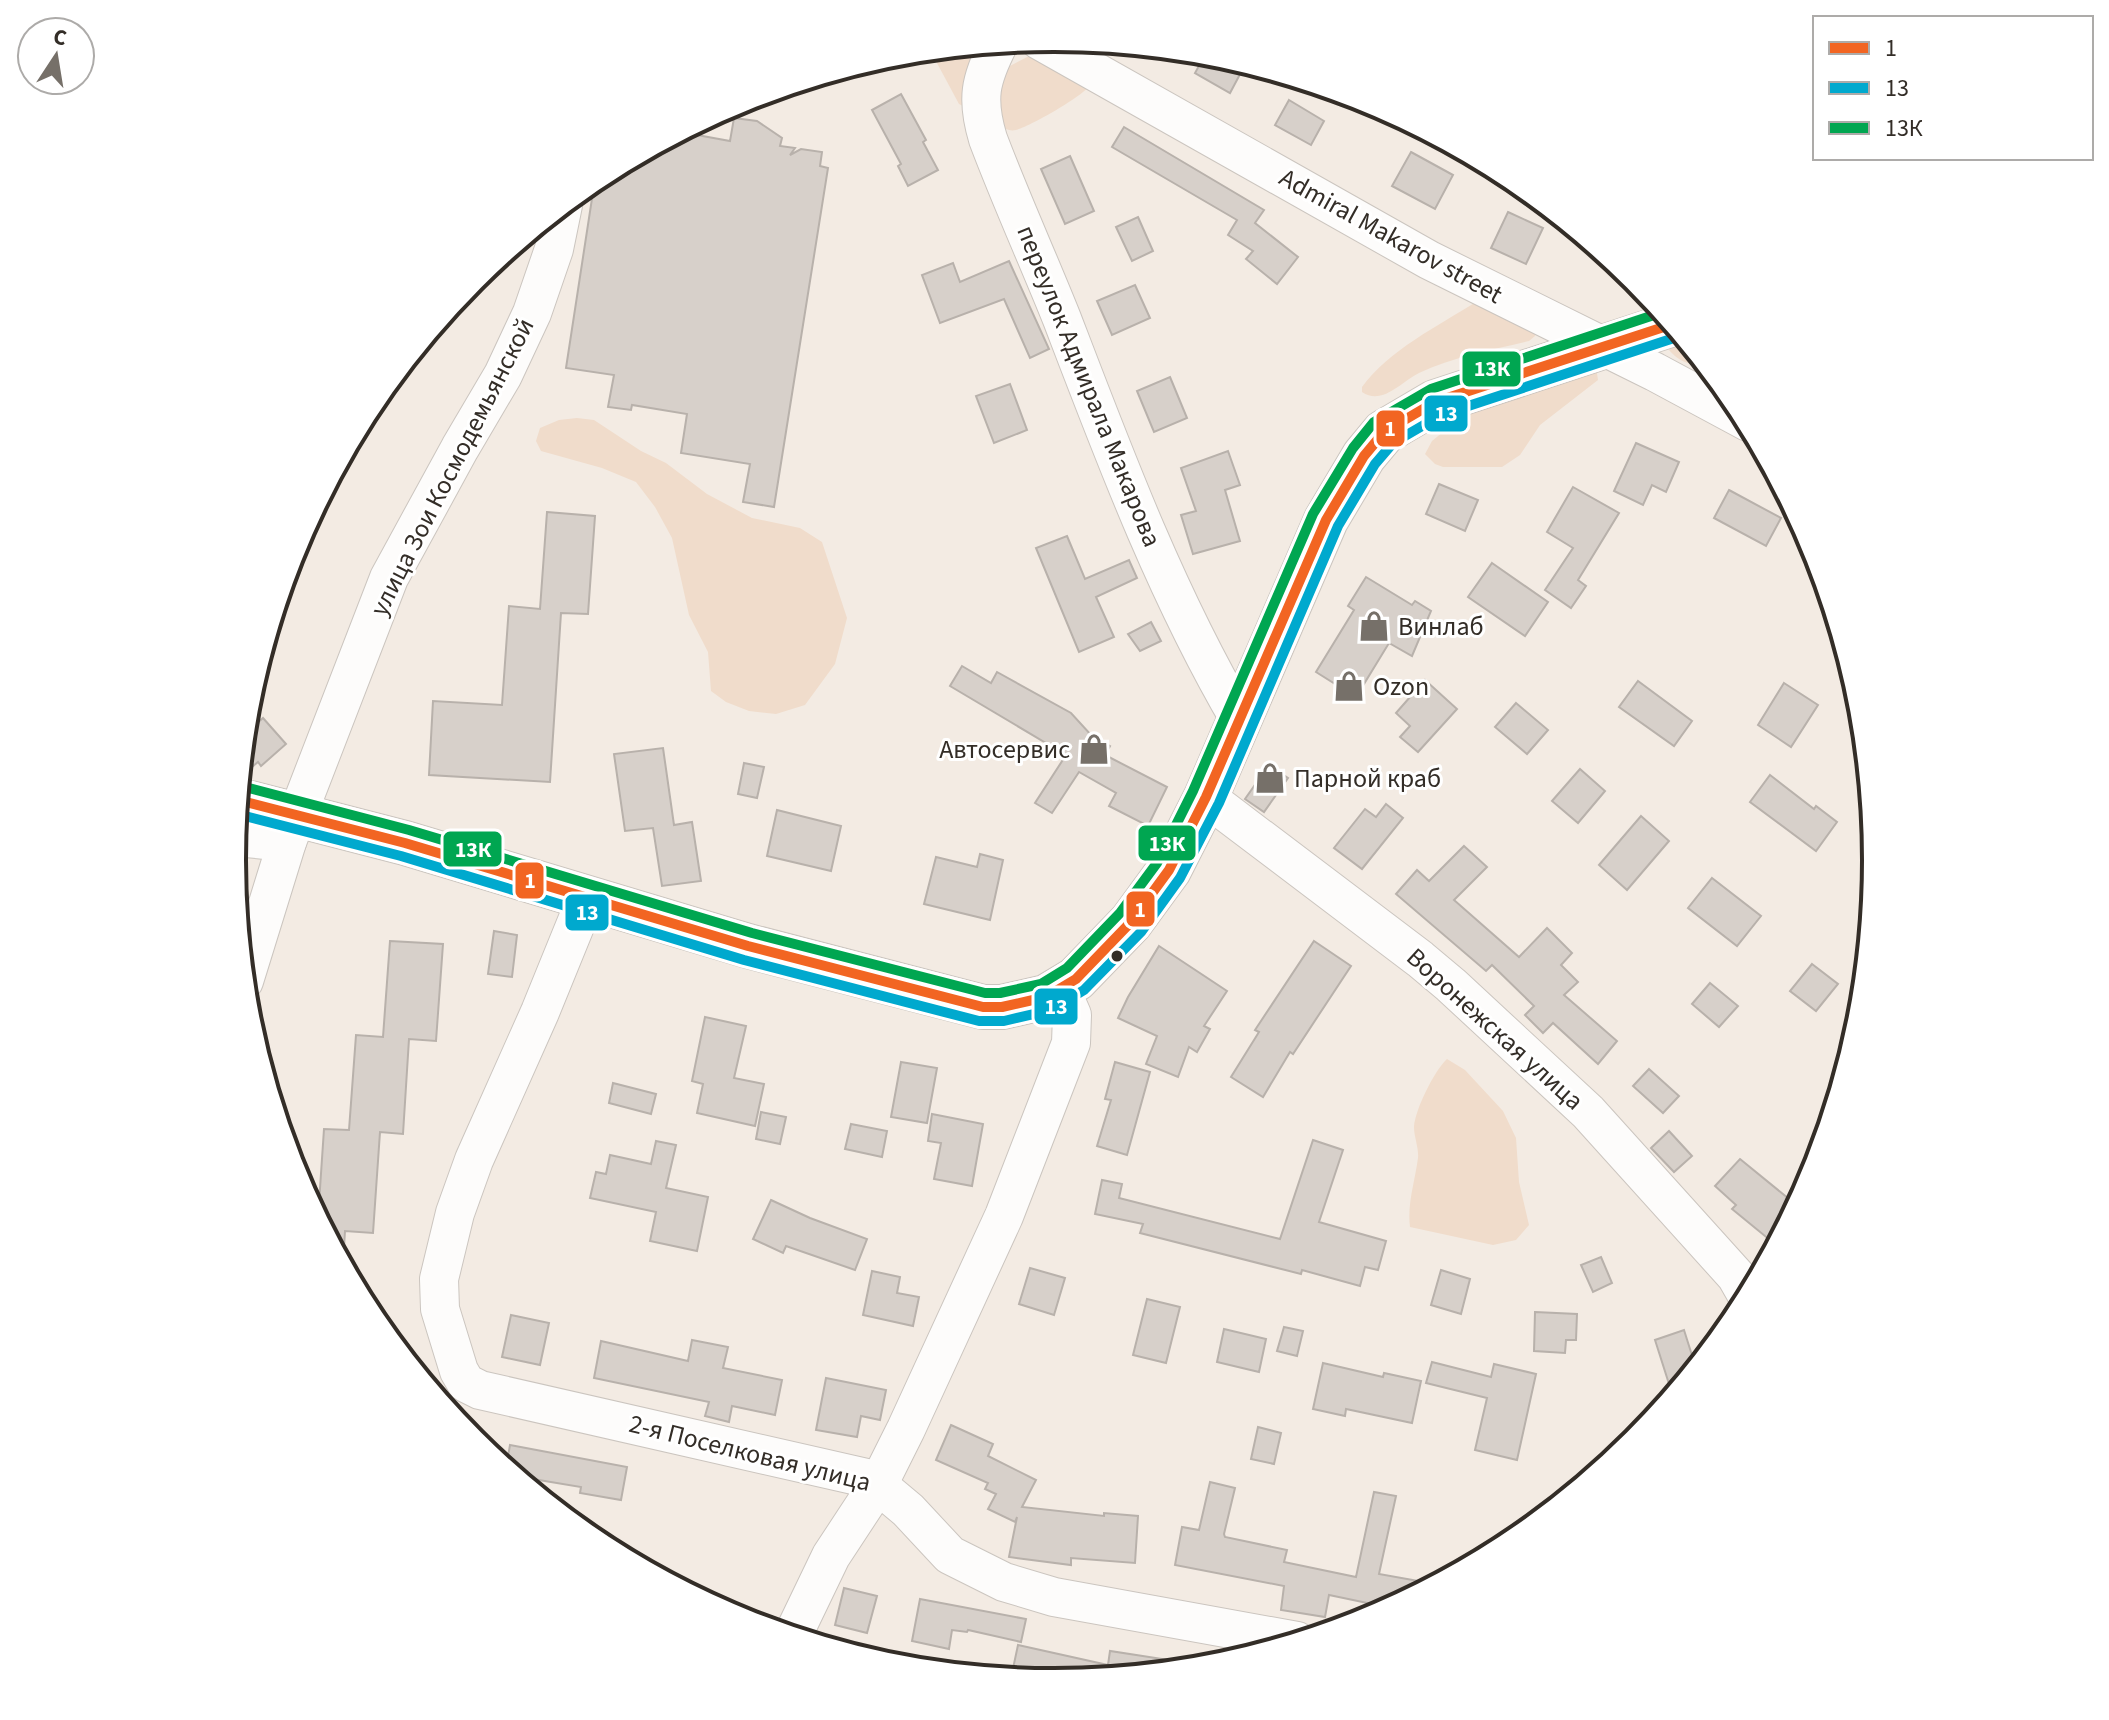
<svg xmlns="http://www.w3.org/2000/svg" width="2109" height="1720" font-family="'Source Sans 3',sans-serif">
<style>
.green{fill:#f0dccb}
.building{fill:#d7d0ca;stroke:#b8b1ab;stroke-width:2}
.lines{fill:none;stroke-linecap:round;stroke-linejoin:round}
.minor-casing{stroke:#cbc5bf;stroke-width:40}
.major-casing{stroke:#cbc5bf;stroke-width:46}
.minor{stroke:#fdfcfb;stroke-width:38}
.major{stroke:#fdfcfb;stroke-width:44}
.bus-1-casing{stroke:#fff;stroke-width:16}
.bus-2-casing{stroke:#fff;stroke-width:16}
.bus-3-casing{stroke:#fff;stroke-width:16}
.bus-1{stroke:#f26522;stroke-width:10}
.bus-2{stroke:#00a9ce;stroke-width:10}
.bus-3{stroke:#00a651;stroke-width:10}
.bus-dot{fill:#332d27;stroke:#fff;stroke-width:3}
.labels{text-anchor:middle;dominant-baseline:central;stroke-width:6;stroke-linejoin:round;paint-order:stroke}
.street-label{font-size:26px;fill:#332d27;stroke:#fff}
.poi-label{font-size:26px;fill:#332d27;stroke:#fff;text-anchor:start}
.rim{fill:none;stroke:#332d27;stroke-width:4}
.line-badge{stroke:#fff;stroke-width:3}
.badge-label{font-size:22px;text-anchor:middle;font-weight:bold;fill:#fff}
</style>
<rect width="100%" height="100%" fill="#f3ebe3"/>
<g class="green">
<path d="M975,46L977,54L965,107L959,104L930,50Z"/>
<path d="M1033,54L1090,85C1085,95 1029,127 1016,130C1011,131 1009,130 1003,128L994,84L1008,67Z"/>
<path d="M1476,302L1537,328L1535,336L1529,341C1492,350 1453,357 1419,373C1401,382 1382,406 1362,392V387C1389,350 1438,326 1476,302Z"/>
<path d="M1681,334L1704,362C1689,367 1679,361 1669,350Z"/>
<path d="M1596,367L1598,380L1540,425L1520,455L1502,467H1443L1435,464L1425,454L1432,441L1477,404Z"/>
<path d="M577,418L594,420L641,451L666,463L707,494L752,518L800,528L822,542L847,618L835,664L805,705L776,714L749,711L726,702L711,691L708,652L689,615L672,538L655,507L636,482L602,468L541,451L536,441L540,428L559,420Z"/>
<path d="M1447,1059L1465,1070L1503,1111L1516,1138L1519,1182L1529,1225L1516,1240L1493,1245L1410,1227C1407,1204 1415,1181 1418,1158C1419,1148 1414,1137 1414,1127C1415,1110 1434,1071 1447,1059Z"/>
</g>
<g class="building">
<path d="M1206,53L1246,63L1230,93L1195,73Z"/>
<path d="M901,94L926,140L923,142L938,170L908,186L898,166L901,164L872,110Z"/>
<path d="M1289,100L1324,121L1311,145L1275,125Z"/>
<path d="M734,118L757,121L782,138L780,146L795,148L790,155L801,149L822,152L820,166L828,168L774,507L743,502L750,464L681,453L687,414L632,405L631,410L608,407L614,375L566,368L595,179L681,132L730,141Z"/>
<path d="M1124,127L1264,210L1255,223L1298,257L1277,284L1246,259L1253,251L1228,235L1237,220L1112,147Z"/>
<path d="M1411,152L1453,175L1435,209L1392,186Z"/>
<path d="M1070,156L1094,211L1065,224L1041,169Z"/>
<path d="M1508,212L1543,228L1526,264L1491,248Z"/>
<path d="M1138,217L1153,251L1132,261L1116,227Z"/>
<path d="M1009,261L1049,349L1030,358L1004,299L940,323L922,275L953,263L960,282Z"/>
<path d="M1135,285L1150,318L1112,335L1097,301Z"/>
<path d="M1170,377L1187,418L1154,432L1137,391Z"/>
<path d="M1010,384L1027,430L994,443L976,396Z"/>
<path d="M1636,443L1679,462L1666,492L1652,485L1643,505L1614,491Z"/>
<path d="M1228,451L1240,485L1225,490L1240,541L1193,554L1181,515L1196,511L1181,468Z"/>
<path d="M1439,484L1478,500L1465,531L1426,514Z"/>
<path d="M1573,487L1619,513L1578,580L1586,586L1571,608L1545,590L1573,548L1547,532Z"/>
<path d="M1729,490L1781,518L1766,546L1714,518Z"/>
<path d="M547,512L595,516L588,614L561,613L550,782L429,775L433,701L502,705L509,606L540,609Z"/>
<path d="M1067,536L1085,579L1129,560L1137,578L1096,597L1114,637L1079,652L1036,548Z"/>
<path d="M1492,563L1548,602L1525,636L1468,597Z"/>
<path d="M1366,577L1412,605L1415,601L1431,611L1412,656L1389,643L1356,697L1316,672L1354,610L1348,606Z"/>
<path d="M1151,622L1161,641L1140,651L1128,634Z"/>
<path d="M962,666L991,683L997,672L1071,713L1091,735L1110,746L1105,755L1167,787L1148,826L1109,806L1116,793L1079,772L1052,813L1035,803L1066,755L950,686Z"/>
<path d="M1425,680L1457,709L1418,752L1400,737L1410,726L1396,713Z"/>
<path d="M1638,681L1692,721L1674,746L1619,707Z"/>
<path d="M1784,683L1818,705L1791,747L1758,725Z"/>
<path d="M1516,703L1548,730L1527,754L1495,727Z"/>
<path d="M263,718L286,744L261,766L258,762L241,776L245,734Z"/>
<path d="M663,748L674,825L692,822L701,881L662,886L653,828L625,831L614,754Z"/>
<path d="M744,763L764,767L757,798L738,794Z"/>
<path d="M1269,765L1288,778L1264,812L1245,799Z"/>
<path d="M1580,769L1605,791L1578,823L1552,801Z"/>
<path d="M1770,775L1814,809L1816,806L1837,822L1816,851L1750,802Z"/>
<path d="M1386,804L1403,818L1362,869L1334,848L1365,809L1376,817Z"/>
<path d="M777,810L841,826L831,871L767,856Z"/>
<path d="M1641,816L1669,841L1627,890L1599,865Z"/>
<path d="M1464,846L1487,867L1454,900L1519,957L1547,928L1572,953L1561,965L1578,982L1564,995L1617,1041L1598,1064L1553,1023L1543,1033L1525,1015L1534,1006L1492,965L1486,971L1396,894L1417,870L1429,881Z"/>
<path d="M980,854L1003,860L990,920L924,904L936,857L977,867Z"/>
<path d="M1712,878L1761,916L1737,946L1688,908Z"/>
<path d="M494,931L517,935L512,977L488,974Z"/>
<path d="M390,941L443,944L436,1041L409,1039L403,1134L380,1132L373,1233L345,1231L343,1264L318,1218L324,1129L349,1130L356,1035L383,1037Z"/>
<path d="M1314,941L1351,966L1293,1054L1290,1052L1263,1097L1231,1077L1259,1032L1255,1030Z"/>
<path d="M1159,946L1227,991L1204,1026L1210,1029L1197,1052L1189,1047L1178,1077L1146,1064L1157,1036L1118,1018L1128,997Z"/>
<path d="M1812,964L1838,984L1816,1011L1790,991Z"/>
<path d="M1710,983L1738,1006L1719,1027L1692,1004Z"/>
<path d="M705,1017L746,1026L734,1078L764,1084L755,1126L697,1113L703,1084L692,1081Z"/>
<path d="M901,1062L937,1068L927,1123L891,1117Z"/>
<path d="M1115,1062L1150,1072L1127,1155L1097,1146L1111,1100L1105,1099Z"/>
<path d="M1649,1069L1679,1096L1663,1113L1633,1086Z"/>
<path d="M613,1083L656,1094L651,1114L609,1103Z"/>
<path d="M761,1112L786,1117L780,1144L756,1139Z"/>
<path d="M932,1114L983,1124L972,1186L934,1179L941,1143L928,1141Z"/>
<path d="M851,1124L887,1131L882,1157L845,1149Z"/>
<path d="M1669,1131L1692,1156L1674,1172L1651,1148Z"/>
<path d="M1313,1140L1343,1150L1319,1222L1386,1241L1378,1270L1365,1267L1360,1286L1302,1270L1301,1274L1140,1233L1143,1224L1095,1214L1102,1180L1122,1184L1119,1198L1280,1239Z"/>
<path d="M656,1141L676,1145L666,1188L708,1197L697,1251L650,1241L656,1212L590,1198L596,1172L606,1174L610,1155L651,1164Z"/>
<path d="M1740,1159L1794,1203L1789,1210L1793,1213L1776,1245L1732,1209L1736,1205L1715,1186Z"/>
<path d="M771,1200L810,1218L867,1239L855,1270L786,1246L783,1253L753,1239Z"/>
<path d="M1601,1257L1612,1283L1593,1292L1581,1265Z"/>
<path d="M1030,1268L1065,1278L1054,1315L1019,1304Z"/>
<path d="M1441,1270L1470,1279L1461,1314L1431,1305Z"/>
<path d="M872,1271L900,1277L897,1293L919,1297L913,1326L863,1315Z"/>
<path d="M1147,1299L1180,1307L1166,1363L1133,1355Z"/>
<path d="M1535,1312L1577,1314L1576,1340H1566L1565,1353L1534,1351Z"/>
<path d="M511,1315L549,1323L540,1365L502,1357Z"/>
<path d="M1284,1327L1303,1331L1297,1356L1277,1351Z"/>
<path d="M1224,1329L1266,1339L1259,1372L1217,1362Z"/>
<path d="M1684,1330L1696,1368L1684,1383L1670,1387L1655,1340Z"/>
<path d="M692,1340L728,1347L723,1368L782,1380L775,1415L732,1406L729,1422L705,1416L709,1402L594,1378L601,1341L688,1361Z"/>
<path d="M1432,1362L1491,1377L1494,1364L1536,1374L1517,1460L1475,1450L1487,1398L1426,1383Z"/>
<path d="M1323,1363L1383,1377L1384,1373L1421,1381L1412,1423L1346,1409L1345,1416L1313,1409Z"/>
<path d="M826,1378L886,1390L880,1420L861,1416L857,1437L816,1430Z"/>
<path d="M951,1425L993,1444L988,1456L1036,1480L1022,1507L1104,1516V1513L1138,1516L1135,1563L1071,1558V1565L1009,1557L1017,1517L1015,1522L988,1509L996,1494L985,1489L988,1483L936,1460Z"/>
<path d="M1258,1427L1281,1433L1274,1464L1251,1459Z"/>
<path d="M510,1445L627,1467L621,1500L580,1493L581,1487L515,1476L506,1468Z"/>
<path d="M1210,1482L1235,1488L1224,1534L1225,1537L1287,1550L1284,1562L1356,1577L1374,1492L1396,1496L1379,1574L1435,1584L1391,1608L1329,1595L1325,1617L1281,1610L1284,1586L1175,1565L1182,1527L1199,1530Z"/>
<path d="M844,1588L877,1596L867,1633L835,1625Z"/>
<path d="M920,1599L1026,1619L1021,1642L968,1630L967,1632L952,1630L949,1649L912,1641Z"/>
<path d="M1018,1645L1108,1665L1110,1651L1182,1662V1669L1054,1682L1011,1678Z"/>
</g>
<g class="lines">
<defs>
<g id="minor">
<path d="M1039,40L1429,260L1655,372L1748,422"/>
<path d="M999,43C980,80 976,99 988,139C1011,200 1038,259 1062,319C1114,455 1166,594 1240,720"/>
<path d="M1206,797L1420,959L1451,985L1588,1112L1736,1276L1748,1297"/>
<path d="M235,837L287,842"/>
<path d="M586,899L540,1012L474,1160L455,1213L439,1279L440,1309L459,1371L466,1383L480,1390L871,1479L908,1510L950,1555L1004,1582L1054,1597L1297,1641"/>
<path d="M244,981L287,842L389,578L460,448L503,375L532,313L554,249L563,205"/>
<path d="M793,1635L831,1556L879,1483L906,1429L1004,1216L1071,1043L1072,1015L1061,990"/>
</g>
<path id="major" d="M238,800L405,843L748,946L983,1007H1002L1046,997L1076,979L1131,922L1169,870L1206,797L1326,520L1364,456L1384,432L1435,402L1673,324"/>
</defs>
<use href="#minor" class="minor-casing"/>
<use href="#major" class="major-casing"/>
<use href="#minor" class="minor"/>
<use href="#major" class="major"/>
<defs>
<path id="bus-1" d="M238,800L405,843L748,946L983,1007H1002L1046,997L1076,979L1131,922L1169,870L1206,797L1326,520L1364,456L1384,432L1435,402L1673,324"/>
<path id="bus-2" d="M237,814L401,856L744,960L979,1021H1004L1051,1010L1084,990L1141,932L1180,878L1219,803L1338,526L1375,464L1393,443L1441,415L1677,337"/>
<path id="bus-3" d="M241,786L409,830L752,933L985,993H1000L1041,984L1067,968L1120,913L1157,863L1193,791L1313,514L1353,448L1374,422L1431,389L1663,312"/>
</defs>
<use href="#bus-1" class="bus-1-casing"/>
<use href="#bus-2" class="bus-2-casing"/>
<use href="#bus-3" class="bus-3-casing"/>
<use href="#bus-1" class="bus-1"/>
<use href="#bus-2" class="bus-2"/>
<use href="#bus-3" class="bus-3"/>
</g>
<defs>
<symbol id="shop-bare" viewBox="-9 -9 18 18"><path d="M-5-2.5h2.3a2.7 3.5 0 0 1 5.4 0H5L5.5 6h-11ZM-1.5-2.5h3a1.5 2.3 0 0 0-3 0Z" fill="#767069" stroke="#fff" stroke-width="2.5" paint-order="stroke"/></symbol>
</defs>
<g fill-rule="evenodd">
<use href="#shop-bare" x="1352" y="604" width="44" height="44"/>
<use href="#shop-bare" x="1327" y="664" width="44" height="44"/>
<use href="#shop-bare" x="1072" y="727" width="44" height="44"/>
<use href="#shop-bare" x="1248" y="756" width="44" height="44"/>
</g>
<circle class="bus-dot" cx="1117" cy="956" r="7"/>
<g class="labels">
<g class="street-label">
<text transform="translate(1391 236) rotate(29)">Admiral Makarov street</text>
<text transform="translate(1089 386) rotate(68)">переулок Адмирала Макарова</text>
<text transform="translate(452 467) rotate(-63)">улица Зои Космодемьянской</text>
<text transform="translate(1495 1029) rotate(42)">Воронежская улица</text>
<text transform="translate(750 1453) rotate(14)">2-я Поселковая улица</text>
</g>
<g class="poi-label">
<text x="1398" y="626">Винлаб</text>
<text x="1373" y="686">Ozon</text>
<text x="1070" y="749" text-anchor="end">Автосервис</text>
<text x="1294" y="778">Парной краб</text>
</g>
</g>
<path d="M0 0H2109V1720H0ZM246 860a808 808 0 1 1 1616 0a808 808 0 1 1-1616 0Z" fill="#fff" fill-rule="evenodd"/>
<path class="rim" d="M246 860a808 808 0 1 1 1616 0a808 808 0 1 1-1616 0Z"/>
<g class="line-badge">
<rect x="1461" y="350" width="61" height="38" rx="8" fill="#00a651"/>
<rect x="1423" y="394" width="46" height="39" rx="8" fill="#00a9ce"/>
<rect x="1375" y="409" width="31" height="39" rx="8" fill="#f26522"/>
<rect x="1137" y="824" width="60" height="38" rx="8" fill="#00a651"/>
<rect x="442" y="830" width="61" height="38" rx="8" fill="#00a651"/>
<rect x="514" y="861" width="31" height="39" rx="8" fill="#f26522"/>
<rect x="1125" y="890" width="31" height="38" rx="8" fill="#f26522"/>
<rect x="564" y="893" width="46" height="39" rx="8" fill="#00a9ce"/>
<rect x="1033" y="987" width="46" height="39" rx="8" fill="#00a9ce"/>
</g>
<g class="badge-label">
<text x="1492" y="376">13К</text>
<text x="1446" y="421">13</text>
<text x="1390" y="436">1</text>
<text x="1167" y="851">13К</text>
<text x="473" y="857">13К</text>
<text x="530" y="888">1</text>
<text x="1140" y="917">1</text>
<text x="587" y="920">13</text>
<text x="1056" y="1014">13</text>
</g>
<rect x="1813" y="16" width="280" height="144" fill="#ffffff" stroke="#adaba9" stroke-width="2"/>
<rect x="1829" y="42" width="40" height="12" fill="#f26522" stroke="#adaba9" stroke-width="2"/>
<text x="1885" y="56" font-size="24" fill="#332d27">1</text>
<rect x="1829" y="82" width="40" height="12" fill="#00a9ce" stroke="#adaba9" stroke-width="2"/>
<text x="1885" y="96" font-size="24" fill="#332d27">13</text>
<rect x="1829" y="122" width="40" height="12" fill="#00a651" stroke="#adaba9" stroke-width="2"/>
<text x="1885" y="136" font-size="24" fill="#332d27">13К</text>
<g transform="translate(56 56) rotate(12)"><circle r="38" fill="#ffffff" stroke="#adaba9" stroke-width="2"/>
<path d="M0-6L14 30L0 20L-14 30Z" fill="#767069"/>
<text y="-12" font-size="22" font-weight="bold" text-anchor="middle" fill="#332d27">С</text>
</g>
</svg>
